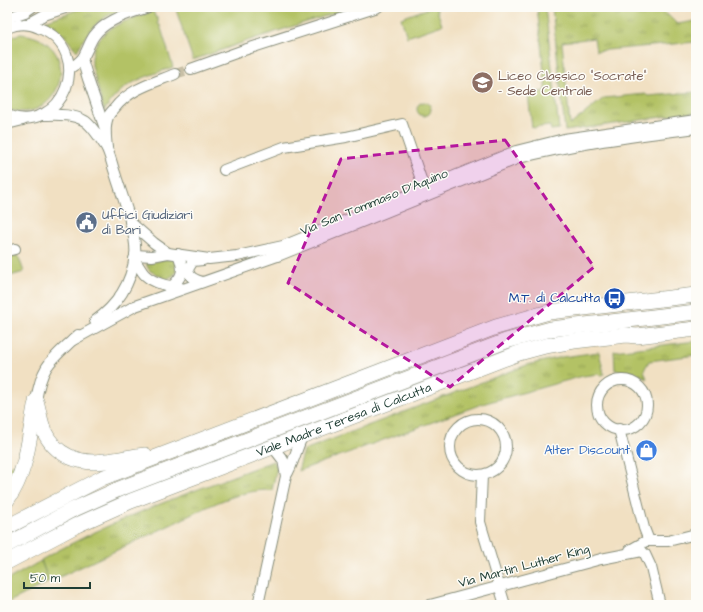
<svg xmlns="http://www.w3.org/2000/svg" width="703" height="612" font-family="'Architects Daughter',sans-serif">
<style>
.grass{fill:url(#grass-tufts);stroke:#69804c}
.park{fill:#b3c265;stroke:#69804c}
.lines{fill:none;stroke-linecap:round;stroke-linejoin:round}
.minor-tunnel{stroke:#c7bfa6;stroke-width:10;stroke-dasharray:10 5;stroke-linecap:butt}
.minor-casing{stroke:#888e7b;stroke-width:12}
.secondary-casing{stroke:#888e7b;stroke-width:16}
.minor{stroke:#fff;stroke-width:10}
.secondary{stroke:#fff;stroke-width:15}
.marked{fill:#b5179e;fill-opacity:0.2;stroke:#b5179e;stroke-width:3;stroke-dasharray:8 5;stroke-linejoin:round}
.labels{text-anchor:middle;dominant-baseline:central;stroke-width:3;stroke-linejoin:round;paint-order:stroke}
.education-label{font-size:13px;fill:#785e54;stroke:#fdfcf7;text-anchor:start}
.street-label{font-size:13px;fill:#1f3d34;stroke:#fdfcf7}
.service-label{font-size:13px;fill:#4e5e75;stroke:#fdfcf7;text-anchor:start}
.transit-label{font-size:13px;fill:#164399;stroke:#fdfcf7;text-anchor:end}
.shop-label{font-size:13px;fill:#366cbe;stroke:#fdfcf7;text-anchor:end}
</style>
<defs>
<pattern id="grass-tufts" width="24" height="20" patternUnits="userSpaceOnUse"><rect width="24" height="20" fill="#b3c265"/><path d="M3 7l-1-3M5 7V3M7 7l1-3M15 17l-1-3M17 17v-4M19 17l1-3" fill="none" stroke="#919f54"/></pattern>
</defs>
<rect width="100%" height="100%" fill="#fdfcf7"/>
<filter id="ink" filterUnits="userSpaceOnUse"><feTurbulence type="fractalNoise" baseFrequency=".025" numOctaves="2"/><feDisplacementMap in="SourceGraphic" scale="8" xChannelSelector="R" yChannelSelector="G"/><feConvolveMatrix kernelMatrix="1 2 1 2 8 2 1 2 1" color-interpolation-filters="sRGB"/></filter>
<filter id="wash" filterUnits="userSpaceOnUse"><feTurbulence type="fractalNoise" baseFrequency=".012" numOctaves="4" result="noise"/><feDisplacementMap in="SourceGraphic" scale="16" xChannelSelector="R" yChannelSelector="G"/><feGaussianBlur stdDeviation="0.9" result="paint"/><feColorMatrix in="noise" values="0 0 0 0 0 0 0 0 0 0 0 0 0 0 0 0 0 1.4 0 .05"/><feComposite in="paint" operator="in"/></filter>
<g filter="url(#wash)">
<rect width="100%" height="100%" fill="#f1e0c2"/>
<g class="grass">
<path d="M85,7H129C100,17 92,24 77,51L66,38L55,27L45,21Z"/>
<path d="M552,7H660L677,24L696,21V42L596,51L594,38L562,42L570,125L604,98L645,94L648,96L696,92V112L565,131Z"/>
<circle cx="424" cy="109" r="7"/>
<path d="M18,255L24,272L7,277V259Z"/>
<path d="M165,259H172L176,262L178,268L174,275L165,280L149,270L146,264Z"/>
<path d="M696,341V355L649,361L644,370L647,379L634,372L615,370L614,351Z"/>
<path d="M599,352L604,374L600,376L599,374L583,376L482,404L298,471L304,450L527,365L562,357Z"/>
<path d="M273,461L277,467L272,490C236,489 198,512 166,527C127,545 88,564 49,582L41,560C114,518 195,491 273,461Z"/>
</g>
<g class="park">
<path d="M175,7H354L253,39L193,60Z"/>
<path d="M432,7H436L442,25L407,37L401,18Z"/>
<path d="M537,7H545L559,129L551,130L550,126L532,128L528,94L546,91Z"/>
<path d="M153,11L156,18H158V24L160,25L173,67C141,79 123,81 104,111L92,66C89,29 126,21 153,11Z"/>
<path d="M21,34C87,41 62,128 7,109V37Z"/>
<path d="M18,463L7,489V467Z"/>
<path d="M41,561L49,582L7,603V580Z"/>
</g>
</g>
<g filter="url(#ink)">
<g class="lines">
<path class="minor-tunnel" d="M175,74L191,69"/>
<defs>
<g id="minor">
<path d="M7,18L25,12L32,7"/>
<path d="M28,24L44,15L68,7"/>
<path d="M7,28C19,23 28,23 39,28C97,51 63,137 7,115"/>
<path d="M82,59L88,79L105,129"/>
<path d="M70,68C74,66 79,62 82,59C87,52 89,43 94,36C106,19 129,14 148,7"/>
<path d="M191,69L244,50L378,7"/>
<path d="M40,115C55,115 71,113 85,121C91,125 102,141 106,147C110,154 112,165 115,173C121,193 138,236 135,256C131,284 118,305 95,321"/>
<path d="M7,124L23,120"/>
<path d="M107,148C106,138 104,126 108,117C109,114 112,111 114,109C129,89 153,83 175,74"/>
<path d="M224,170L284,147L346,137L402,124L424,188"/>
<path d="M130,222L154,243L168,253L209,259L237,256L283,246L516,151L564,139L696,120"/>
<path d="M7,251L15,249"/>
<path d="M135,255L152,256L168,253"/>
<path d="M134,259C138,264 141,271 145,275C155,284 169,286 181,288"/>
<path d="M202,282C194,279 189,278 188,269L193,261L203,260"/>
<path d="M169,289C183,277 185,271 178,254"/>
<path d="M73,340L135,306L280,255L519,158C577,143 637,136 696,128"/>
<circle cx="622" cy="405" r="25"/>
<path d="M36,401C42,363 52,360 78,335"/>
<circle cx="478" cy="447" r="28"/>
<path d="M619,429L644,528L649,541"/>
<path d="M482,475L480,522L505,605"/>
<path d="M286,476C294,463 296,449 303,435"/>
<path d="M630,550L646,541H668L696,534"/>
<path d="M645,554L651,567L660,605"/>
<path d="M258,605L286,476L283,460L273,447"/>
<path d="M430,605L601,559L642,551"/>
</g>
<g id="secondary">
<path d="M36,401C39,411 40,421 44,431C55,455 79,465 105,461C119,460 132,456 145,455"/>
<path d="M7,500C27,473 29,438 35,406"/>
<path d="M7,527L102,478L496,327L549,312L696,295"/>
<path d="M7,545L70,511L119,489L506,341L551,329L696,312"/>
<path id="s1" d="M7,562L77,525L131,501L519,353L545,346L574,341L626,335L637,336L696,329"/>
</g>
</defs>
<use href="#minor" class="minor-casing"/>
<use href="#secondary" class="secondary-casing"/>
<use href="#minor" class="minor"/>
<use href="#secondary" class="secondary"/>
</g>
</g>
<path class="marked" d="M505,140L594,267L450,387L288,283L341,159Z"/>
<defs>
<symbol id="school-disc" viewBox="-11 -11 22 22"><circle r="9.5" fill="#8d6e63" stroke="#fdfcf7"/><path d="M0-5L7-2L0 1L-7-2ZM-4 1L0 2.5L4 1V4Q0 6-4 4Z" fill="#fff"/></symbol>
<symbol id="civic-disc" viewBox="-11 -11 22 22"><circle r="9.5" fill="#5c6f8a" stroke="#fdfcf7"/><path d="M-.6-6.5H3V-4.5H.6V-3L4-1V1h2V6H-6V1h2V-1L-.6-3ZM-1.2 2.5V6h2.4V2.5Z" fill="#fff"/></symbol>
<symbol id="bus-disc" viewBox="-11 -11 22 22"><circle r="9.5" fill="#1a4fb4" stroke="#fdfcf7"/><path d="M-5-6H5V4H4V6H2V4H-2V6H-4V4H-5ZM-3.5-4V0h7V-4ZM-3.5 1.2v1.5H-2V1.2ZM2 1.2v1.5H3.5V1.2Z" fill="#fff"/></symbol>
<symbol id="shop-disc" viewBox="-11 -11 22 22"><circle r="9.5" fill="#3f7fe0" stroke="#fdfcf7"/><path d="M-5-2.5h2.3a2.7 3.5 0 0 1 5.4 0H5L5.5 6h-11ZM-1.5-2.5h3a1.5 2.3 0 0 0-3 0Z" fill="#fff"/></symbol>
</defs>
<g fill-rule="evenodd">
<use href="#school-disc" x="470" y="70" width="25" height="25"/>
<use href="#civic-disc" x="74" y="210" width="25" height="25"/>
<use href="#bus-disc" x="602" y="286" width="25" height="25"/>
<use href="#shop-disc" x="634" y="438" width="25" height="25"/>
</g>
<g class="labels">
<g class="education-label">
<text x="498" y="76">Liceo Classico "Socrate"<tspan x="498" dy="15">- Sede Centrale</tspan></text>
</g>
<g class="street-label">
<text transform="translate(374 202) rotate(-22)">Via San Tommaso D'Aquino</text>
<text stroke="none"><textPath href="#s1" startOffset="366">Viale Madre Teresa di Calcutta</textPath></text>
<text transform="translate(524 566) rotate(-15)">Via Martin Luther King</text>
</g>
<g class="service-label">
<text x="102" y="215">Uffici Giudiziari<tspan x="102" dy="15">di Bari</tspan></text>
</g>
<g class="transit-label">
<text x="600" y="298">M.T. di Calcutta</text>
</g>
<g class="shop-label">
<text x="630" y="450">Alter Discount</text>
</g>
</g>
<rect width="703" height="612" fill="none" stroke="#fdfcf7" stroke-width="24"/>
<path d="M24 582v6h66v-6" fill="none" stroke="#1f3d34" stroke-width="2"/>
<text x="30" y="582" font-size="12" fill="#1f3d34" stroke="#fdfcf7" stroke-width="3" paint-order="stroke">50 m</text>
</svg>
